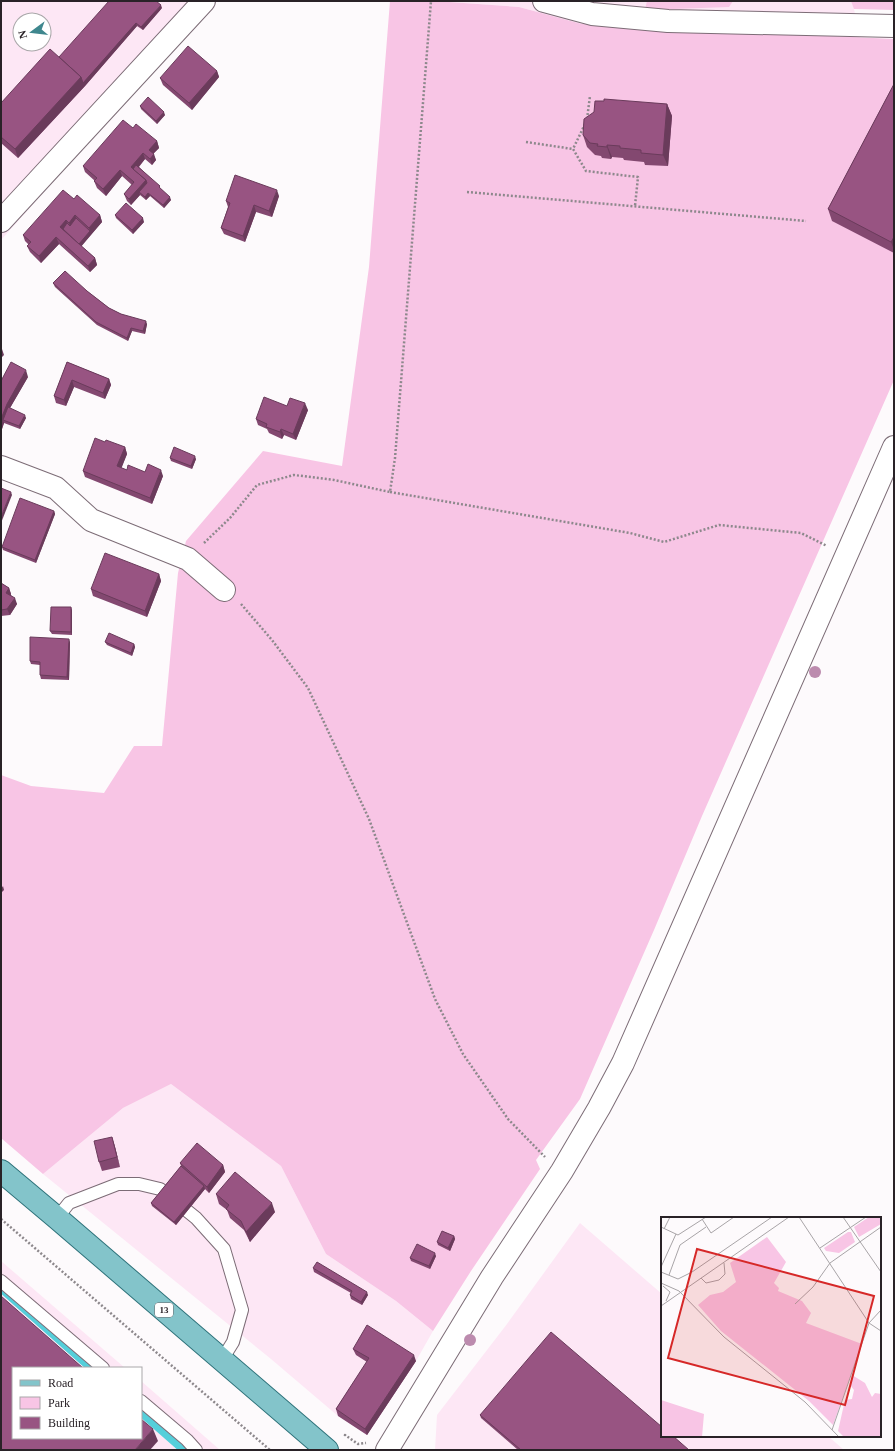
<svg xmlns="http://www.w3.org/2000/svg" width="895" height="1451" font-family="'Times New Roman',serif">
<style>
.built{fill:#fde7f5;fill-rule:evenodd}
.green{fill:#f8c5e5}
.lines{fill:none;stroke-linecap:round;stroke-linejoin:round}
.stream{stroke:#55cfda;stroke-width:7}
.service-casing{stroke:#7c6c76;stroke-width:14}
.minor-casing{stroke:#7c6c76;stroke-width:24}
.tertiary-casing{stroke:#7c6c76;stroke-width:24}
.primary-casing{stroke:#2e727a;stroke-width:24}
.path{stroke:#8d888c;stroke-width:2.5;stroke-dasharray:2 2;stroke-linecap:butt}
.service{stroke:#fff;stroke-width:12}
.minor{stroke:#fff;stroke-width:22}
.tertiary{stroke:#fff;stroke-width:22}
.primary{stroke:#83c4ca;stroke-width:22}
.tree{fill:#bc8bae}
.wall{fill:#834870}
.shaded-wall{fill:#6a3b5b}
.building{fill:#985482;stroke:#6a3b5b}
.labels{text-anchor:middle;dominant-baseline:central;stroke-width:4;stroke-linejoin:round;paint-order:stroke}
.shield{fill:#fff;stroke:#696468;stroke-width:1}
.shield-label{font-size:9px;font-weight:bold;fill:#292227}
.inset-road{fill:none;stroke:#a8a4a7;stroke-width:1}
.view{fill:#d62828;fill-opacity:0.15;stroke:#d62828;stroke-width:2}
.inset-edge{fill:none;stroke:#292227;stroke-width:2}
</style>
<rect width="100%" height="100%" fill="#fdfafc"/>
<g class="built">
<path d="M1,1H218L212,4L1,240ZM20,20H44V44H20Z"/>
<path d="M435,1H854V9L860,39L582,24L519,7Z"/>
<path d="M171,1084L281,1166L326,1254L396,1301L433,1331L416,1361L367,1435L338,1416L271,1359L43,1174L123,1108Z"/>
<path d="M580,1223L662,1294V1436H828L844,1450H435L437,1415L507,1324Z"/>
<path d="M1,1261L125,1368H13V1438H141V1381L220,1450H1Z"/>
</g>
<g class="green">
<path d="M390,1H435L519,7L582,24L894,39V380L702,816L654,930L580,1099L536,1160L540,1169L471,1271L433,1331L396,1301L326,1254L281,1166L171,1084L123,1108L43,1174L1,1138V775L31,786L104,793L134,746H162L178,573L186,541L263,451L342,466L369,267Z"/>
<path d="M647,1H733L729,7L645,10Z"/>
<path d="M851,1H894V10L854,9Z"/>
</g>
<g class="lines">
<g class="stream">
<path d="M1,1289L90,1368"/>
<path d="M141,1413L183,1450"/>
</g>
<defs>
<g id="service">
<path d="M57,1218L69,1203L118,1184H139L160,1189L196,1218L224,1249L242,1310L233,1342L228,1350L220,1359"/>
<path d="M1,1281L103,1368"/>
<path d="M141,1401L187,1440L196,1450"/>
</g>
<g id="minor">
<path d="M544,1L592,14L668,21L894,26"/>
<path d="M1,221L204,1"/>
<path d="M1,467L56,488L91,520L188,559L224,590"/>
</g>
<path id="tertiary" d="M387,1450L492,1277L562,1171L599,1108L623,1063L894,447"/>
<path id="primary" d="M1,1171L57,1218L327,1450"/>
</defs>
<use href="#service" class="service-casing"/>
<use href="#minor" class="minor-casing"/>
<use href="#tertiary" class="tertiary-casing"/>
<use href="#primary" class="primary-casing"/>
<g class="path">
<path d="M587,119L590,96"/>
<path d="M585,124L573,149L586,171L638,177L635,206"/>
<path d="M526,142L573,149"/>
<path d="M467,192L806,221"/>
<path d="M390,492L630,533L664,542L719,525L801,533L827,546"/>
<path d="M204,543L230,518L257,485L294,475L334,480L390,492L395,458L431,1"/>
<path d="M241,604L272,640L308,688L369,819L435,999L463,1054L508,1119L545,1157"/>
<path d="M1,1219L270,1450"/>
<path d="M345,1436V1435L358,1444L366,1443"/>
</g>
<use href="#service" class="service"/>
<use href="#minor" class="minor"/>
<use href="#tertiary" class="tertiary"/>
<use href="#primary" class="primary"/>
</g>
<g class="tree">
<circle cx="815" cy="672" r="6"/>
<circle cx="470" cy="1340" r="6"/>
</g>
<g class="wall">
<path d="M162,8L143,30L137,26L85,86L18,158L1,143V103L59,57Z"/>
<path d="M217,71L219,77L192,110L163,85L160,78Z"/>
<path d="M894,84V253L832,221L828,209Z"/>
<path d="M604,101L667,104L672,116L668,166L645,165L644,162L624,160L623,158L612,157L611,159L602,158L601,156L595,155L587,147L583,135L594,112Z"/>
<path d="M140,106L165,115L157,124L141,109Z"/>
<path d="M133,128L157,141L159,148L153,154L156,160L152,165L145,159L139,167L161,189L171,200L164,208L150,196L146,200L140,195L131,205L127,201L124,194L132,185L122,176L106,196L97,188L94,181H95L85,172L83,166Z"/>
<path d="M279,196L272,217L256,212L245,242L224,234L221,228L228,207L226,201Z"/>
<path d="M74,199L100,215L102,222L81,246L95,258L97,265L90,272L59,244L41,263L30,252L27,246L29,245L25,241L23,235Z"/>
<path d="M115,215L144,222L133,234L116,218Z"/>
<path d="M53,283L87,291L109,308L121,314L147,324L145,334L132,331L128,341L97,325L55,287Z"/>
<path d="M67,362L109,379L111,385L105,399L74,387L66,406L56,403L54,396Z"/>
<path d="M28,377L10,408L26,418L20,429L4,423L1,432V381Z"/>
<path d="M287,406L308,410L296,440L284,435L282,439L269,433L267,429L258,425L256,419Z"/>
<path d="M105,442L125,447L127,454L121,468L127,470L145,472L163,476L152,504L85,477L83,471Z"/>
<path d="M170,458L196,459L192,469L171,461Z"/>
<path d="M54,511L55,514L36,563L3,550L2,547Z"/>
<path d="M159,574L161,581L147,617L93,596L91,589Z"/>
<path d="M1,583L9,588L11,594V595L17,604L10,615L1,616Z"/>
<path d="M71,607L72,611V635L52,634L50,631Z"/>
<path d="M70,642L69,680L41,679L40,675V665L31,664L30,661Z"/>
<path d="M105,642L134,644L135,647L132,656L107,645Z"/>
<path d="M112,1137L115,1147L120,1167L102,1171L99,1162Z"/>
<path d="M180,1163L223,1165L225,1172L209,1193L205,1189L176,1225L152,1206L151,1203L181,1166Z"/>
<path d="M216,1194L275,1212L250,1242L244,1230L230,1218L227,1210L219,1204Z"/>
<path d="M454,1236L455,1239L450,1251L438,1245L437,1242Z"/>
<path d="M436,1256L430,1269L411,1261L410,1258Z"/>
<path d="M313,1268L368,1295L362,1305L351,1299L350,1295L351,1293L314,1272Z"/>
<path d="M353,1349L416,1361L367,1435L338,1416L336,1409L367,1362L356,1355Z"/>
<path d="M480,1415L689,1450H518L481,1418Z"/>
</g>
<g class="shaded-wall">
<path d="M161,5L162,8L143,30L141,27Z"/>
<path d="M136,23L137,26L85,86L18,158L15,149L81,77Z"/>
<path d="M217,71L219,77L192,110L189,103Z"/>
<path d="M667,104L672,116L668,166L663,155Z"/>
<path d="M164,112L165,115L157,124L156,121Z"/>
<path d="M157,141L159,148L151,156L149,150Z"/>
<path d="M607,145L612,157L611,159L607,147Z"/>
<path d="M143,153L145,159L134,172L131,167Z"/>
<path d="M154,154L156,160L152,165L150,159Z"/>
<path d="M120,170L122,176L106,196L103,189Z"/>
<path d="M146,180L148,186L139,192L140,195L131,205L129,199Z"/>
<path d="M277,190L279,196L272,217L269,211Z"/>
<path d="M148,193L150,196L146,200L145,197Z"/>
<path d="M170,197L171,200L164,208L163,205Z"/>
<path d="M254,205L256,212L245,242L243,236Z"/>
<path d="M75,215L78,222L71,229L69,223Z"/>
<path d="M100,215L102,222L80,248L78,245L90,231L89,228Z"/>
<path d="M143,218L144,222L133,234L132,230Z"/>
<path d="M66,220L69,226L64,232L60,227Z"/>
<path d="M56,237L59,244L41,263L39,256Z"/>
<path d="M894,237V250L891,242Z"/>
<path d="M95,258L97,265L90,272L88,266Z"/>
<path d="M146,321L147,324L145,334L143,331Z"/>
<path d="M131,328L132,331L128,341L127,338Z"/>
<path d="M2,349L4,355L1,358L2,361L1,363V350Z"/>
<path d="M26,370L28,377L3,420L4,423L1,432V419L7,404Z"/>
<path d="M109,379L111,385L105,399L103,393Z"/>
<path d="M72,380L74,387L66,406L64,400Z"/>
<path d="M305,403L308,410L296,440L293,434Z"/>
<path d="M25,415L26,418L20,429L19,426Z"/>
<path d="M281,429L284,435L282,439L280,432Z"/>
<path d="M125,447L127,454L120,472L117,466Z"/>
<path d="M195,456L196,459L192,469L191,466Z"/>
<path d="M161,470L163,476L152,504L150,498Z"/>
<path d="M11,492L12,495L1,523V517Z"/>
<path d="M54,511L55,514L36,563L35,560Z"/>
<path d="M159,574L161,581L147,617L145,611Z"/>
<path d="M9,588L11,594L8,599L6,593Z"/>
<path d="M15,598L17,604L10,615L7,609Z"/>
<path d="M71,607L72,611V635L71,632Z"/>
<path d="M69,639L70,642L69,680L67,677Z"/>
<path d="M134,644L135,647L132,656L131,653Z"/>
<path d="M3,886L4,890L1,893V889Z"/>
<path d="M112,1137L115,1147L120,1167L117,1157Z"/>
<path d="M223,1165L225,1172L209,1193L207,1187Z"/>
<path d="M204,1186L205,1189L176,1225L174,1222Z"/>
<path d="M272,1203L275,1212L250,1242L246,1232Z"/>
<path d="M454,1236L455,1239L450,1251L448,1248Z"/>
<path d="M435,1253L436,1256L430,1269L429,1266Z"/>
<path d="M367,1292L368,1295L362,1305L361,1302Z"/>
<path d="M414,1355L416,1361L367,1435L365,1429Z"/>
<path d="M153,1429L158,1441L150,1450H135Z"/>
</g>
<g class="building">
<path d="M109,1H156L161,5L141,27L136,23L83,83L81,77L59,57Z"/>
<path d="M188,46L217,71L189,103L160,78Z"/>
<path d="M50,49L81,77L15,149L1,137V103Z"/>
<path d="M894,84V237L891,242L828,209Z"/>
<path d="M148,97L164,112L156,121L140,106Z"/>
<path d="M604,99L667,104L663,155L641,153V150L620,148V146L607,145V147L597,146L598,144L590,143L583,135L584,119L594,112L595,101H604Z"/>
<path d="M123,120L133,128L136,124L157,141L149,150L154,154L150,159L143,153L131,167L146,180L129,199L124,194L134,182L120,170L103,189L94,181L97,178L83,166Z"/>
<path d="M136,165L160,186L159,187L170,197L163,205L148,193L145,197L139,192L147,183L146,180L133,169Z"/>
<path d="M235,175L277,190L269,211L254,205L243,236L221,228L230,203L226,201Z"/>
<path d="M63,190L74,199L77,195L100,215L89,228L75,215L69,223L66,220L60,227L95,258L88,266L56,237L39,256L27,246L31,242L23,235Z"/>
<path d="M126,203L143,218L132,230L115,215Z"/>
<path d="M76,218L90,231L79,244L63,229L67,223L70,226Z"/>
<path d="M65,271L87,291L109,308L121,314L146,321L143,331L131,328L127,338L96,322L53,283Z"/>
<path d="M11,362L26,370L7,404L1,419V381Z"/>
<path d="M67,362L109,379L103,393L72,380L64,400L54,396Z"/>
<path d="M264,397L287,406L290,398L305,403L293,434L281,429L280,432L266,427L267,424L256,419Z"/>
<path d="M8,407L25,415L19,426L3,420Z"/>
<path d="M95,438L105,442L106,440L125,447L117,466L127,470L128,465L145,472L148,464L161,470L150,498L83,471Z"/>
<path d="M174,447L195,456L191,466L170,458Z"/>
<path d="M1,488L11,492L1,517Z"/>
<path d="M20,498L54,511L35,560L2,547Z"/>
<path d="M105,553L159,574L145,611L91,589Z"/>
<path d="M1,583L9,588L6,593L15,598L7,609L1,610Z"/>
<path d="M51,607H71V632L50,631Z"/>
<path d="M109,633L134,644L131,653L105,642Z"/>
<path d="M30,637L69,639L67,677L40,675V662L30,661Z"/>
<path d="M112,1137L117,1157L99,1162L94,1141Z"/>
<path d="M197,1143L223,1165L207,1187L180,1163Z"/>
<path d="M181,1166L204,1186L174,1222L151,1203Z"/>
<path d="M235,1172L272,1203L246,1232L241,1221L226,1209L229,1205L216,1194Z"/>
<path d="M442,1231L454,1236L448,1248L437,1242Z"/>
<path d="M417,1244L435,1253L429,1266L410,1258Z"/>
<path d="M317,1262L367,1292L361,1302L350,1295L352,1291L313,1268Z"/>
<path d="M1,1296L83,1368H13V1438H141V1419L153,1429L135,1450H1Z"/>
<path d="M367,1325L414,1355L365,1429L336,1409L369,1358L353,1349Z"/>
<path d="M551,1332L662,1427V1436H673L689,1450H521L480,1415Z"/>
</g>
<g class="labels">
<rect class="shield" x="155" y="1303" width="18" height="14" rx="3"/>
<g class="shield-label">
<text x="164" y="1310">13</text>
</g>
</g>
<g transform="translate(661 1217)">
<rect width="220" height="220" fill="#fdfafc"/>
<path d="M208,0H220V7L198,20L193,10ZM187,15H190L194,25L178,36L165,34L163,31ZM106,20L125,45L113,66L118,71L117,74L141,84L150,96L145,106L201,127L172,208L148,184L60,114L37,88L49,78L62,75L75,65L69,46ZM191,158L204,166L211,180L214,176L220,177V220H183L177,214L184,183L191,182L193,173L189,168ZM0,183L43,197L41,220H0Z" fill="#f8c5e5"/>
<path class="inset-road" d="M138,0L208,106L220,114M182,0L220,55M41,2L50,16L73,0M0,10L17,18L45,0M3,12L9,0M159,31L205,0M0,50L15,17M0,55L17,62L31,55L111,0M8,58L19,28L45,10M40,61L45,66L58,63L64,57L63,46M0,66L18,74L63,120L144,185L178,220M2,69L9,75L5,84M134,87L152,70L169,46L220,10M0,89L128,0M171,213L208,106L220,93"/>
<path class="view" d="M36,32L213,79L184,188L7,141Z"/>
<rect width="220" height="220" class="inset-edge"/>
</g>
<rect width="895" height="1451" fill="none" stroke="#292227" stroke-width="4"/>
<rect x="12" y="1367" width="130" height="72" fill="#ffffff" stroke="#a9a7a9"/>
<rect x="20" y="1380" width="20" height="6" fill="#83c4ca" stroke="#a9a7a9"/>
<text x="48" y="1387" font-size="12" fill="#292227">Road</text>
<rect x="20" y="1397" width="20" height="12" fill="#f8c5e5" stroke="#a9a7a9"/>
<text x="48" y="1407" font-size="12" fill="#292227">Park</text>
<rect x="20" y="1417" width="20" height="12" fill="#985482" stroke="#a9a7a9"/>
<text x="48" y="1427" font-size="12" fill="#292227">Building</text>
<g transform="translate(32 32) rotate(255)"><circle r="19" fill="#ffffff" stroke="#a9a7a9"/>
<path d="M0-3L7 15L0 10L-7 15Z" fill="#3f878e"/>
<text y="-6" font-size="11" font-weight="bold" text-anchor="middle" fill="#292227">N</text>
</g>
</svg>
